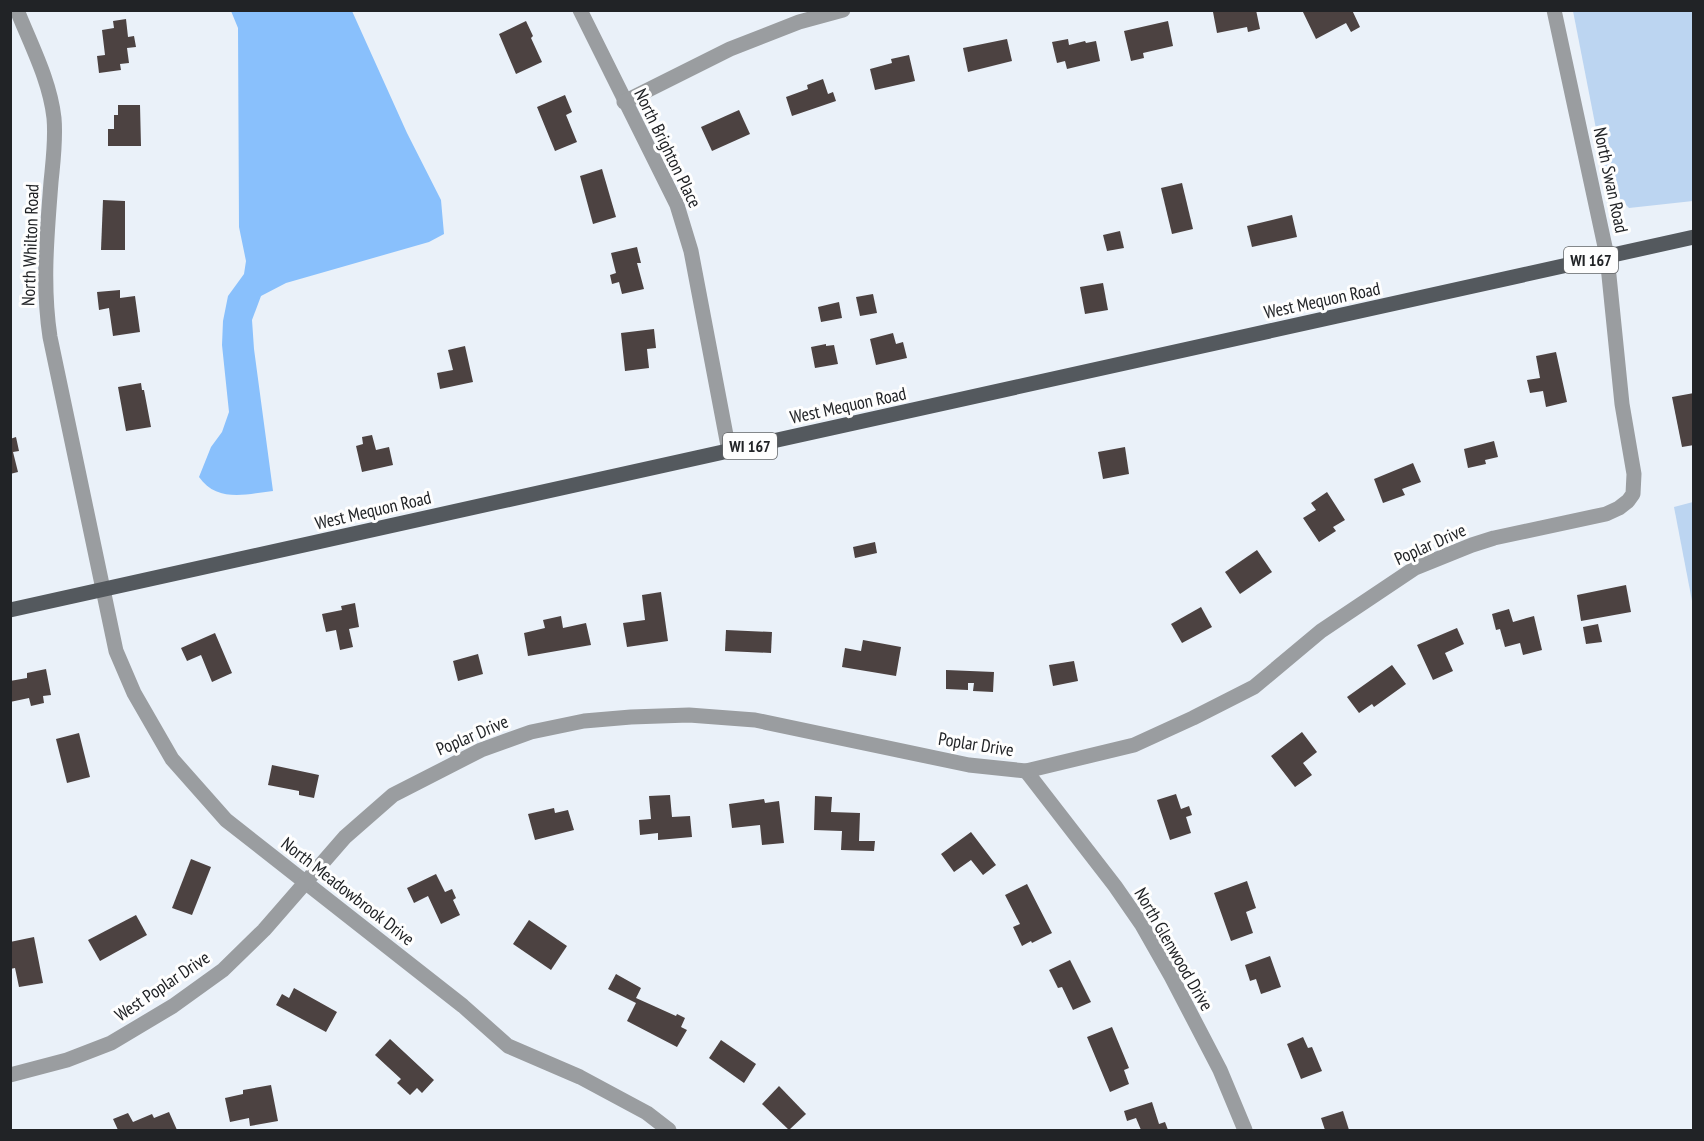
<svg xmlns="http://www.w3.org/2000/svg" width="1704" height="1141" font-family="'PT Sans Narrow',sans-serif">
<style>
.green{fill:#bcd5f1}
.water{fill:#89c0fc}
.building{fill:#4c4241}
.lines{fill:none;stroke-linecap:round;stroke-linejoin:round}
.minor{stroke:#9a9da0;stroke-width:15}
.major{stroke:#54595e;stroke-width:15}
.labels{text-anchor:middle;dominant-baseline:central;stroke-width:6;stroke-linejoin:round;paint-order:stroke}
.shield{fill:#fefefe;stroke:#636567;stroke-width:1.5}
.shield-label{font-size:16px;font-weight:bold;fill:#212326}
.street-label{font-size:18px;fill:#212326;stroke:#fefefe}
</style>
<rect width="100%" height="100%" fill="#eaf1f9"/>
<g class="green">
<path d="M1573,11H1693V201L1629,208L1607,185Z"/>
<path d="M1693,502H1694L1693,606L1674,507Z"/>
</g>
<path class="water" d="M231,11H352L407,133L441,200L444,234L429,242L286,283L261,296L252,320L254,349L273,491C247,494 217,503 199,477L211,447L222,432L229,412L222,345L223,321L228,296L244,274L246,261L239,227L238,28Z"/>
<g class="building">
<path d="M1219,10H1256L1260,29L1248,32L1247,27L1217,33L1213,12Z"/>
<path d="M1302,10H1352L1360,27L1351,32L1346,23L1316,39Z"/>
<path d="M126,19L128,37L134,36L136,47L127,48L129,63L120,64L121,70L99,73L97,56L105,55L102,30L114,28L113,21Z"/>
<path d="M526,21L533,36L531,38L542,62L516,74L499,34Z"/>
<path d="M1168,21L1173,46L1143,53L1144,58L1131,61L1124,31Z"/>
<path d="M1007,39L1012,61L968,72L963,48Z"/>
<path d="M1068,39L1069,45L1085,41L1086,43L1096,41L1100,61L1067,69L1065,61L1057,63L1052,42Z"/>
<path d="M909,55L915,81L875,90L870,69L892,63L891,59Z"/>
<path d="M823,79L828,94L833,92L836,101L792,116L786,97L808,89L807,85Z"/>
<path d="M565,95L572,112L566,115L577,142L555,151L537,107Z"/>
<path d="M118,105H140L141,146H108V129H114V115H118Z"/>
<path d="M739,110L750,134L712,151L701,127Z"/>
<path d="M602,169L616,217L593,224L580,176Z"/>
<path d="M1182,183L1193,229L1172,234L1161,188Z"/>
<path d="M103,200L125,201V250H101Z"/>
<path d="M1292,215L1297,237L1252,247L1247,226Z"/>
<path d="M1120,231L1124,248L1107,251L1103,235Z"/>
<path d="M637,247L641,263H637L644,289L622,294L619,282L612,284L610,275L616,273L611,253Z"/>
<path d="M1103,283L1108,310L1085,314L1080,287Z"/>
<path d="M120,290V298L135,296L140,332L113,336L109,308L99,310L97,292Z"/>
<path d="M873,294L877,313L860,316L856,297Z"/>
<path d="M839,302L842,318L821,322L818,307Z"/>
<path d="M654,329L656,348L647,349L649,368L625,371L621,333Z"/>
<path d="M893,333L896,344L903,342L907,358L876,365L870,339Z"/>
<path d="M826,344V346L834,345L838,364L815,368L811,347Z"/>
<path d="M465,346L473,382L440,389L437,373L453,370L448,350Z"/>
<path d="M1556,352L1567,402L1546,407L1543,391L1530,393L1527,380L1540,378L1536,356Z"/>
<path d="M141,383L142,390H144L151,427L126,431L118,387Z"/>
<path d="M1694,393V445L1682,447L1672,397Z"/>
<path d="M372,435L376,450L389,447L393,465L362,472L356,446L363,444L362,437Z"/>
<path d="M16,437L19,451L13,452L18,472L10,474V439Z"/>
<path d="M1494,441L1498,457L1485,460L1486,464L1468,468L1464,449Z"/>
<path d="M1125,447L1129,474L1103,479L1098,452Z"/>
<path d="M1413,463L1421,482L1402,489L1405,495L1383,503L1374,479Z"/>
<path d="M1327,492L1345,520L1333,527L1336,531L1319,542L1303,518L1316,510L1311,503Z"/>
<path d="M875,542L877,553L855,558L853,547Z"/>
<path d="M1257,550L1272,572L1240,594L1225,572Z"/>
<path d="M1626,585L1631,612L1581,621L1577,595Z"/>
<path d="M661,592L668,641L627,647L623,623L645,620L642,595Z"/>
<path d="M355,603L359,627L349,629L353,647L340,650L336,630L326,632L322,614L342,610L341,606Z"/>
<path d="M1201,607L1212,627L1182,643L1171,624Z"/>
<path d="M1509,609L1513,622L1534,616L1542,650L1523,655L1520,643L1505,647L1500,629L1496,630L1492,614Z"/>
<path d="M561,616L563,628L586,623L591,645L528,656L524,633L545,628L543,620Z"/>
<path d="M1598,624L1602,642L1586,644L1583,627Z"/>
<path d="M1457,628L1464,644L1445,653L1453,671L1433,680L1417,645Z"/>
<path d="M726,630L772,632L771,653L725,651Z"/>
<path d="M215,633L232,673L212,682L201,655L187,661L181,648Z"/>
<path d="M863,640L901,647L896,676L842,667L845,648L861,651Z"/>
<path d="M478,654L483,674L458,681L453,661Z"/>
<path d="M1074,661L1078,681L1053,686L1049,665Z"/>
<path d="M1392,665L1406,684L1374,707L1372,704L1359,713L1347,697Z"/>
<path d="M46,669L51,695L43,696L44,703L31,706L29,698L10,702V681L27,678V673Z"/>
<path d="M946,670L994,672L993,692L973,691L974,683H968V690L946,689Z"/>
<path d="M1302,732L1317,752L1303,763L1312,775L1295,787L1271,756Z"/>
<path d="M79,733L90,777L67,783L56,739Z"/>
<path d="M272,765L319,775L314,798L299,795V791L268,785Z"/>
<path d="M1176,794L1181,809L1189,806L1192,815L1186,817L1191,833L1170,840L1157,800Z"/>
<path d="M670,795L672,817L690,816L692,837L658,840V833L640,835L639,820L651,819L649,796Z"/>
<path d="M815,796L832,797L831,812L860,813L859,841H875L874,851L841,850L842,831L814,830Z"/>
<path d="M764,799L765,803L779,801L784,843L762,845L760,825L732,828L729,804Z"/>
<path d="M554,808L555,813L568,810L574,830L535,840L528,814Z"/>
<path d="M971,832L996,865L983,875L971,860L954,872L941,854Z"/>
<path d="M191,859L211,867L192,915L172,908Z"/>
<path d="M436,874L445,892L452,889L456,898L453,900L460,915L441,924L428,896L414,903L407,888Z"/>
<path d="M1247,881L1256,908L1246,912L1253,933L1231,941L1214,893Z"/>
<path d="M1027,884L1052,933L1032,943L1031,941L1022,946L1013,927L1020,924L1005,895Z"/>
<path d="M136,915L147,935L100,961L88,940Z"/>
<path d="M529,920L567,946L551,970L513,944Z"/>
<path d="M34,937L43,983L19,987L15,968L10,969V942Z"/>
<path d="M1270,956L1281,987L1261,994L1256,979L1250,981L1245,965Z"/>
<path d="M1070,960L1091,1002L1073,1010L1062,987L1058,988L1049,970Z"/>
<path d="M616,974L641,988L636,998L676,1016L677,1014L685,1018L681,1027L687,1030L677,1047L627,1021L636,1003L608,989Z"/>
<path d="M294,988L337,1012L326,1032L276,1005L282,994L289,998Z"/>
<path d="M1112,1027L1129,1068L1124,1070L1129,1084L1110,1092L1087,1037Z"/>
<path d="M1303,1037L1308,1048L1312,1047L1322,1071L1301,1079L1287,1044Z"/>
<path d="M390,1039L434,1080L422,1093L417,1088L410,1095L397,1083L401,1079L375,1055Z"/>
<path d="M721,1040L756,1064L744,1083L709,1058Z"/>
<path d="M271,1085L278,1121L250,1126L249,1118L230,1122L225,1098L243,1094V1090Z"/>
<path d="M779,1086L806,1114L789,1130L762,1104Z"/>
<path d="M1152,1102L1159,1124L1165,1122L1168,1130H1141L1136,1118L1127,1121L1124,1111Z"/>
<path d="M1343,1111L1349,1130H1325L1321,1118Z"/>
<path d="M169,1112L177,1130H118L113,1119L128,1113L133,1122L152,1114L154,1118Z"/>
</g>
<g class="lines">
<g class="minor">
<path d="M17,10C31,45 50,81 54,118C56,140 53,161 51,182C47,234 42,285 50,337L116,651L134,693L172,759L226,820L463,1006L508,1046L580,1077L647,1113L669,1130"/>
<path d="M580,10L677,205L691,251L729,451"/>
<path d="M624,102L730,49L799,22L843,10"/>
<path d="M1026,771L1115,886L1142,925L1171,976L1220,1070L1245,1130"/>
<path d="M10,1075L67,1060L111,1043L173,1006L223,970L264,930L345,837L393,795L481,750L531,732L584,721L631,717L689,715L755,720L969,765L1026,771L1134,745L1193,718L1254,687L1321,631L1415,568L1472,545L1494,538L1606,514L1619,508L1628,501L1633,494L1634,474L1622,404L1607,256L1554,10"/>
</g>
<path class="major" d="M10,610L1694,237"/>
</g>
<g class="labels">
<g class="shield">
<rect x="1564" y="247" width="54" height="26" rx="4.5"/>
<rect x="723" y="433" width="54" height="26" rx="4.5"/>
</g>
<g class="shield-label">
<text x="1591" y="260">WI 167</text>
<text x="750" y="446">WI 167</text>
</g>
<g class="street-label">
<text transform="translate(668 148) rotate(64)">North Brighton Place</text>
<text transform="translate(1611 180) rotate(78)">North Swan Road</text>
<text transform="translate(30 245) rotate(-88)">North Whilton Road</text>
<text transform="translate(1322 300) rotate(-12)">West Mequon Road</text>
<text transform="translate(848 405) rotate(-12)">West Mequon Road</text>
<text transform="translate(373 510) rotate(-13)">West Mequon Road</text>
<text transform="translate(1430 544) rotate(-24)">Poplar Drive</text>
<text transform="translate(472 735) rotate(-23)">Poplar Drive</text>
<text transform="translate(976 744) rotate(9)">Poplar Drive</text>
<text transform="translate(348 891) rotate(38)">North Meadowbrook Drive</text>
<text transform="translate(1174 949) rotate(60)">North Glenwood Drive</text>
<text transform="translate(162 986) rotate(-34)">West Poplar Drive</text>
</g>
</g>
<rect width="1704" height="1141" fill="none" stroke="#212326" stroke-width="24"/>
</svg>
